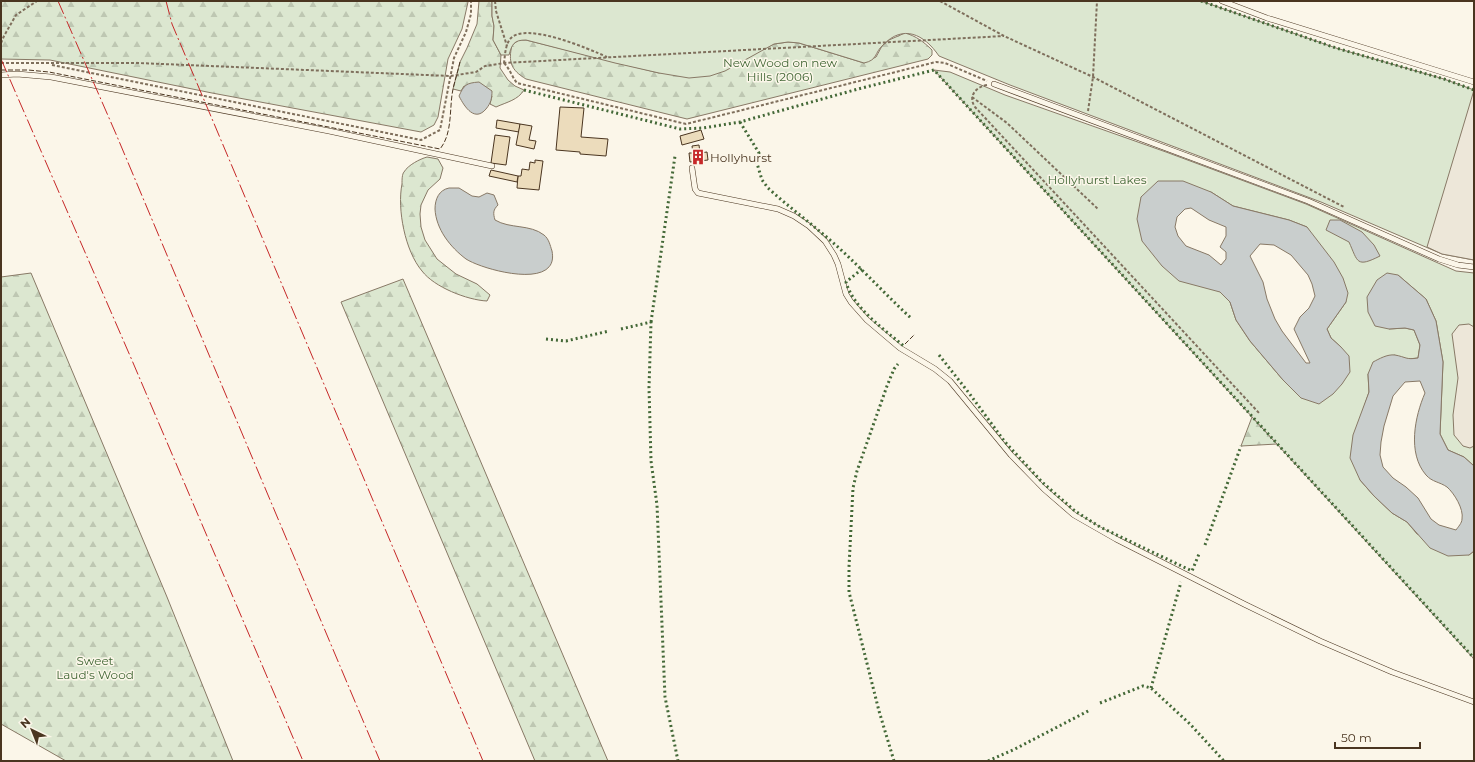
<svg xmlns="http://www.w3.org/2000/svg" width="1475" height="762" font-family="Montserrat,sans-serif">
<style>
.forest{fill:url(#forest-firs);stroke:#887966}
.park{fill:#dce7d0;stroke:#887966;fill-rule:evenodd}
.parking{fill:#ede7d9;stroke:#887966}
.water{fill:#c9cecd;stroke:#887966;fill-rule:evenodd}
.building{fill:#ecdcbc;stroke:#4a3520}
.lines{fill:none;stroke-linecap:round;stroke-linejoin:round}
.lane-casing{stroke:#4a3520;stroke-width:6}
.path{stroke:#7f6f5c;stroke-width:2;stroke-dasharray:3 2;stroke-linecap:butt}
.lane{stroke:#fbf6e9;stroke-width:5}
.hedge{stroke:#436837;stroke-width:3;stroke-dasharray:2 3;stroke-linecap:butt}
.fence{stroke:#4a3520;stroke-width:1;stroke-dasharray:5 2;stroke-linecap:butt}
.power{stroke:#c62828;stroke-width:1;stroke-dasharray:14 3 2 3;stroke-linecap:butt}
.labels{text-anchor:middle;dominant-baseline:central;stroke-width:3;stroke-linejoin:round;paint-order:stroke}
.park-label{font-size:12px;fill:#436837;stroke:#fbf6e9}
.poi-label{font-size:12px;fill:#4a3520;stroke:#fbf6e9;text-anchor:start}
</style>
<defs>
<pattern id="forest-firs" width="22" height="20" patternUnits="userSpaceOnUse"><rect width="22" height="20" fill="#dce7d0"/><path d="M5 1l3.5 6h-7zM16 11l3.5 6h-7z" fill="#bec7b2"/></pattern>
</defs>
<rect width="100%" height="100%" fill="#fbf6e9"/>
<g class="forest">
<path d="M1,1H468V2L462,29L448,59L438,117L434,125L421,132L212,93L50,60L1,59Z"/>
<path d="M479,1H492V16L494,26L493,40L501,55L500,68L508,80L515,86L524,90C518,100 507,102 496,107L490,104L492,96L464,86L461,91L453,89L460,62L467,48L477,24Z"/>
<path d="M905,33C916,36 924,42 932,50V55L928,59L687,119L526,79C511,70 508,62 512,45L519,40H526L659,73L749,56L774,44L788,42L799,43L864,63L876,57L882,46L889,40Z"/>
<path d="M427,157L438,159L443,168L440,179L428,190L421,205L420,214L421,227L425,240L437,259L456,274L477,284L490,295L487,301C467,300 434,287 422,271C405,251 397,209 402,184C402,180 402,174 404,172C408,165 420,159 427,157Z"/>
<path d="M31,273L167,597L233,761H66L1,724V277Z"/>
<path d="M403,279L608,761H535L341,302Z"/>
<path d="M1252,417L1277,444L1241,446Z"/>
</g>
<g class="park">
<path d="M492,1H1201L1336,48L1444,79L1474,90V260L1442,254L1321,202L1010,85L939,56C924,34 903,24 883,45C874,53 878,60 864,63L799,43L788,42L774,44L725,71L710,76L689,78L659,73L615,63L526,40C514,40 512,44 509,55H501L493,40L494,26L492,16Z"/>
<path d="M934,70L950,72L1005,95L1166,152L1306,204L1456,271L1474,273V466L1464,457L1448,450L1440,434L1443,362L1436,321L1426,299L1398,275L1389,329L1405,328L1414,330L1420,345L1418,358L1407,359L1394,355L1368,374L1369,392L1363,410L1360,480L1374,496L1392,513L1407,522L1417,534L1469,555L1474,551V659ZM1211,192L1233,206L1289,220L1307,227L1346,302L1327,329L1331,338L1341,347L1301,398L1283,380L1250,341L1236,320L1230,302L1220,292L1141,197Z"/>
</g>
<g class="parking">
<path d="M1474,90V260L1442,254L1427,247Z"/>
<path d="M1469,324L1474,327V446L1470,448L1463,446L1454,435L1453,415L1458,378L1452,334L1459,325Z"/>
</g>
<g class="water">
<path d="M479,82L492,91C492,98 491,103 486,109C475,122 465,108 459,96C464,85 466,83 479,82Z"/>
<path d="M1158,181H1183L1211,192L1233,206L1289,220L1307,227L1334,262L1343,278L1348,293L1346,302L1327,329L1331,338L1341,347L1349,356L1350,372L1342,384L1333,394L1319,404L1301,398L1283,380L1250,341L1236,320L1230,302L1220,292L1179,281L1162,266L1142,241L1137,219L1141,197ZM1191,208L1209,220L1226,227V236L1220,247L1226,252V259L1221,265L1209,255L1186,246L1178,236L1175,227L1177,217L1185,209ZM1260,244L1274,245L1291,255L1308,275L1312,284L1315,296L1309,308L1300,317L1294,329L1310,363H1306L1282,331L1275,319L1267,299L1263,282L1250,256Z"/>
<path d="M449,188H459L472,196L479,197L487,193L494,195L498,205C493,210 493,213 495,220C510,229 530,224 544,235C549,239 550,245 552,251C560,291 483,270 466,259C450,247 436,229 435,209C435,199 439,190 449,188Z"/>
<path d="M1330,220H1340L1362,232L1374,245L1380,256C1356,268 1358,262 1349,242L1326,230Z"/>
<path d="M1387,273L1398,275L1426,299L1436,321L1443,362L1440,434L1448,450L1464,457L1474,466V551L1469,555L1448,556L1430,548L1407,522L1392,513L1374,496L1360,480L1350,458L1353,435L1369,392L1368,374L1373,362C1379,359 1387,354 1395,355C1406,357 1406,360 1418,358L1420,345L1414,330L1405,328L1389,329L1375,326L1368,312L1367,297L1377,280ZM1420,381L1425,393C1415,416 1407,453 1426,475C1432,482 1440,482 1447,487C1454,493 1464,509 1462,519C1462,523 1458,527 1456,530L1439,525L1431,519L1418,498L1406,487L1393,478L1383,467L1380,455L1381,442L1384,426L1393,396L1405,382Z"/>
</g>
<g class="building">
<path d="M560,107L584,108L581,137L608,139L606,156L580,154V152L556,150Z"/>
<path d="M497,120L520,124L519,132L496,128Z"/>
<path d="M520,124L532,126L529,140L536,141L534,149L516,145Z"/>
<path d="M701,130L704,139L682,145L680,136Z"/>
<path d="M495,135L510,137L506,165L491,163Z"/>
<path d="M699,145L700,153L707,152L708,160L690,162L689,153H693L692,146Z"/>
<path d="M535,160L543,161L539,190L517,188L518,176H521L522,169L529,170L530,162L535,163Z"/>
<path d="M491,170L518,176L517,182L489,176Z"/>
</g>
<g class="lines">
<defs>
<g id="lane">
<path d="M1222,1L1267,18L1474,82"/>
<path d="M1,75L17,74L51,77L329,131L492,166"/>
<path d="M994,84L1308,201L1439,259L1458,265L1474,267"/>
<path d="M692,168L695,189L698,193L778,209L794,216L809,226L825,241L834,255L838,264L846,294L851,302L867,320L900,348L935,369L950,381L1011,455L1044,489L1074,515L1116,539L1244,604L1320,641L1392,672L1474,702"/>
</g>
</defs>
<use href="#lane" class="lane-casing"/>
<g class="path">
<path d="M495,1L496,11L507,46"/>
<path d="M940,1L1004,36L1093,77L1344,207"/>
<path d="M1,43L4,36L16,15L37,1"/>
<path d="M1,63H138L450,76L476,72L485,66L504,63L1004,36"/>
<path d="M504,63C510,69 512,77 517,83L686,124L936,62L945,63L987,81"/>
<path d="M504,63C505,56 505,46 510,39C525,21 589,49 607,57"/>
<path d="M52,65L421,140L440,130L454,58L466,32L471,14V1"/>
<path d="M987,85C975,87 968,97 975,107L1259,413"/>
<path d="M972,97L1007,123L1098,209"/>
<path d="M1088,111L1093,77L1097,1"/>
</g>
<use href="#lane" class="lane"/>
<g class="hedge">
<path d="M1201,1L1336,48L1444,79L1474,90"/>
<path d="M524,90L680,129L703,128L740,122L858,89L934,70L1474,658"/>
<path d="M740,122L759,153L756,160L762,180L768,188C791,209 816,227 839,248C864,271 887,296 912,319"/>
<path d="M862,269L846,282C853,308 885,330 905,347"/>
<path d="M651,322L675,156"/>
<path d="M621,329L651,322L649,388L651,461L657,505L665,697L678,761"/>
<path d="M546,339L566,341L609,331"/>
<path d="M939,355L969,393L1005,442L1042,482L1075,511L1100,527L1192,571L1199,554"/>
<path d="M1205,545L1241,446"/>
<path d="M1151,688L1181,582"/>
<path d="M1100,703L1143,686L1151,688L1190,724L1224,761"/>
<path d="M894,761L879,711L849,592V567L853,488L857,471L887,386L894,369L898,364"/>
<path d="M988,761L1015,749L1090,710"/>
</g>
<g class="fence">
<path d="M1,70H28L49,72L440,149C453,133 449,108 453,89C455,80 458,71 460,62"/>
<path d="M905,344L915,334"/>
</g>
<g class="power">
<path d="M58,1L116,134L380,761"/>
<path d="M166,1L172,24L483,761"/>
<path d="M1,59L131,358L303,761"/>
</g>
</g>
<defs>
<symbol id="building-bare" viewBox="-9 -9 18 18"><path d="M-4-6H4V6H1V3H-1V6H-4ZM-2.5-4.3h1.7v1.8h-1.7ZM.8-4.3h1.7v1.8H.8ZM-2.5-1h1.7V.8h-1.7ZM.8-1h1.7V.8H.8Z" fill="#c62828" stroke="#fbf6e9" stroke-width="2.5" paint-order="stroke"/></symbol>
</defs>
<g fill-rule="evenodd">
<use href="#building-bare" x="687" y="146" width="22" height="22"/>
</g>
<g class="labels">
<g class="park-label">
<text x="780" y="62">New Wood on new<tspan x="780" dy="14">Hills (2006)</tspan></text>
<text x="1097" y="179">Hollyhurst Lakes</text>
<text x="95" y="660">Sweet<tspan x="95" dy="14">Laud's Wood</tspan></text>
</g>
<g class="poi-label">
<text x="710" y="157">Hollyhurst</text>
</g>
</g>
<rect width="1475" height="762" fill="none" stroke="#4a3520" stroke-width="4"/>
<g transform="translate(32 730) rotate(317)" stroke="#fbf6e9" stroke-width="3" paint-order="stroke">
<path d="M0-3L7 15L0 10L-7 15Z" fill="#4a3520"/>
<text y="-6" font-size="11" font-weight="bold" text-anchor="middle" fill="#4a3520">N</text>
</g>
<path d="M1335 742v6h85v-6" fill="none" stroke="#4a3520" stroke-width="2"/>
<text x="1341" y="742" font-size="12" fill="#4a3520" stroke="#fbf6e9" stroke-width="3" paint-order="stroke">50 m</text>
</svg>
